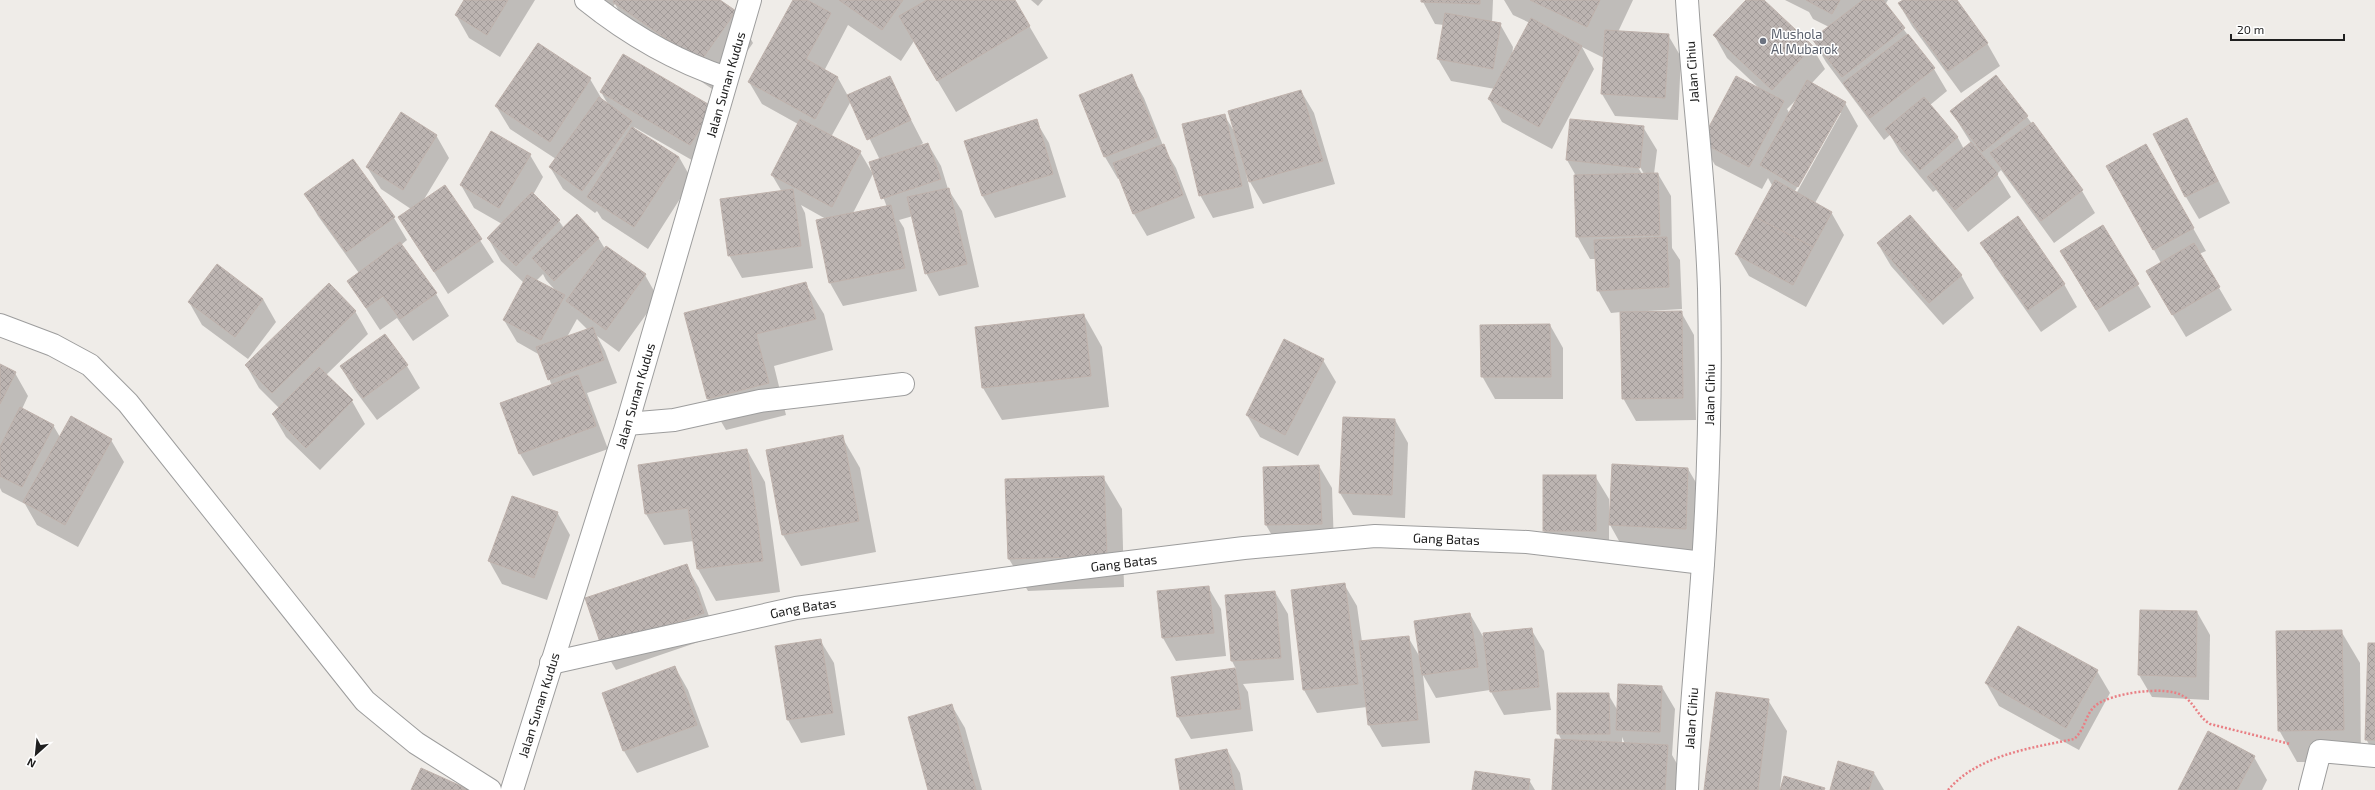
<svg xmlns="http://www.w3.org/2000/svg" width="2375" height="790" font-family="'Exo 2',sans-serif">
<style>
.shadow{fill:#0003;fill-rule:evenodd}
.building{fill:url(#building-cross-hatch);stroke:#bfb2ac}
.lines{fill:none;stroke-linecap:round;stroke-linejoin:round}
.street-casing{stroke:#9d9d9d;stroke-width:24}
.path{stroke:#e97f84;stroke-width:2.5;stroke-dasharray:2 2;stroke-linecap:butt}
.street{stroke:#fff;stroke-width:22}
.worship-dot{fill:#6b7280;stroke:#fff;stroke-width:1.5}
.labels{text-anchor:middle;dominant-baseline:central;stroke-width:3;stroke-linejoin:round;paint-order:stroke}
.worship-label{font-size:13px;fill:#5b616d;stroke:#fff;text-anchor:start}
.street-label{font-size:13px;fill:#202020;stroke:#fff}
</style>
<defs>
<pattern id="building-cross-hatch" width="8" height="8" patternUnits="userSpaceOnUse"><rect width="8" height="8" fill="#bcb4b1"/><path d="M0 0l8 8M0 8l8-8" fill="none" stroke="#a19a98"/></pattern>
</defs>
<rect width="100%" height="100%" fill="#efece8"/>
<g class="shadow">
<path d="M466,0H535L500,57L469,38L456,15Z"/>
<path d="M586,0H718L735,12L753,43L718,93L632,34L615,4L607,15Z"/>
<path d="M795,0H1014L1048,58L956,112L914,41L901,61L848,25L824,71L838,78L848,96L889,77L923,143L918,147L928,144L941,166L948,189L962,211L979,287L939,296L926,273L913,216L899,220L904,228L917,291L843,306L830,283L817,221L826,219L801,205L805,213L813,268L742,278L729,255L782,192L772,175L798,124L762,104L749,82ZM851,101L880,160L870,163L887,207L853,213L873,174L860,152L831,137Z"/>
<path d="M1031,0H1043L1038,6Z"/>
<path d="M1422,0H1493L1492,23L1500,24L1513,47L1512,57L1530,23L1513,15L1504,0H1633L1618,32L1668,35L1681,57L1678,120L1615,116L1602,94L1604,58L1582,47L1594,69L1552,149L1502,122L1489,99L1495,89L1451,81L1438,59L1444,25L1435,24Z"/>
<path d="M1747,0H1762L1812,47L1825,69L1811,84L1845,103L1858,126L1815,203L1831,212L1844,235L1806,307L1749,276L1736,254L1773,187L1768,178L1762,189L1715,165L1702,142L1762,91L1727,58L1714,35ZM1797,99L1790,114L1787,109ZM1838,113H1841L1797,192L1795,191Z"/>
<path d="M1785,0H1888L1885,5L1934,69L1947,91L1930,105L1958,138L1964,149L1971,143L1951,111L2027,117L2082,191L2095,213L2054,243L2001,170L1997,174L2011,197L1968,232L1936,190L1933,192L1900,152L1890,135L1884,140L1826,62L1813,40L1829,27L1813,19L1809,12Z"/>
<path d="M1905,0H1956L1987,43L2000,66L1961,93L1912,26L1899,4Z"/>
<path d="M1131,75L1144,98L1164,148L1176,168L1195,218L1147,236L1134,214L1120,178L1118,179L1105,157Z"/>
<path d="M590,79L603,101L609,106L601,92L712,107L725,130L704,167L634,127L636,131L679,157L692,180L648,249L602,219L597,211L595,213L563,189L550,167L556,159L510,129L496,106Z"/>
<path d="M1301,91L1314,113L1335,184L1263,204L1250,182L1247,172L1246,173L1254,208L1213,218L1200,195L1224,115L1236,134Z"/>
<path d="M2187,119L2230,203L2199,219L2186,197Z"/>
<path d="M1036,121L1049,143L1066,197L995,218L982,195Z"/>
<path d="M1643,127L1657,150L1654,174H1658L1671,196L1672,248L1680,260L1682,309L1648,311V313L1681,312L1694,335L1696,420L1636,421L1623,398L1621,312L1611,313L1598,290L1596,259H1590L1577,236L1576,176L1567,160ZM1638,163L1644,174H1642L1636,164Z"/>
<path d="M436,135L449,158L423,201L445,186L494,262L448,294L399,217L411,209L381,189L367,167Z"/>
<path d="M2146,145L2206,251L2199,254L2232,310L2186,337L2160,294L2161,263L2154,250Z"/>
<path d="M530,155L543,177L533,195L559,221L564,228L577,215L599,239L605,249L606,247L645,275L658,298L619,352L597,336L605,351L617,383L587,393L608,449L533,476L520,454L552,386L540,355L517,342L504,320L524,283L501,261L488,238L502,224L474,208L461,185ZM543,274L546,280L556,291L536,281ZM577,319L588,330L567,337Z"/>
<path d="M353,160L394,218L407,240L401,245L436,294L449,316L413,341L397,318L380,330L348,281L359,273L318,216L305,194Z"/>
<path d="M2103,227L2151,307L2109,332L2074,274Z"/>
<path d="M1982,243L2064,284L2077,307L2041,332L1995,266Z"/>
<path d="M1878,244L1961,275L1974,298L1943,325L1891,266Z"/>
<path d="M805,283L824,314L833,350L774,366L786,415L726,430L708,399L685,313Z"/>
<path d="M263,299L276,322L248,359L202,325L189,302Z"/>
<path d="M355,311L368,334L326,375L352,401L365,424L320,470L286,437L273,415L279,408L259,388L246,365Z"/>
<path d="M1084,315L1102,347L1109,407L1002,420L983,388L976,328Z"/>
<path d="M1550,325L1563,348V399H1495L1482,376Z"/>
<path d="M1323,360L1336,382L1298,456L1260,437L1247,415Z"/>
<path d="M0,365L15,373L28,396L22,409L53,425L60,437L111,440L124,462L78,547L37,525L25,504L2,492L0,488Z"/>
<path d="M407,366L420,388L377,420L354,389L341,367Z"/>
<path d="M1395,420L1408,443L1405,518L1353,515L1340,493Z"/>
<path d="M842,437L860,468L876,552L801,566L783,535Z"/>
<path d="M747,450L765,482L780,592L716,601L698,569L694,541L664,545L646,514Z"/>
<path d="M1319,466L1332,488L1334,546L1279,548L1266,525L1264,468Z"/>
<path d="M1688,469L1701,491L1698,552L1623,548L1609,523V553H1557L1544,531L1595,476L1609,499V518H1610Z"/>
<path d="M1103,477L1122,509L1124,587L1028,591L1009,559Z"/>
<path d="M557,512L570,535L547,600L502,584L489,561Z"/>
<path d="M686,565L699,588L716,636L616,670L603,648Z"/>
<path d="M1344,584L1357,606L1362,642L1408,637L1421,659L1470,614L1485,640L1531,629L1544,651L1551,710L1504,715L1490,690L1436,698L1423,675L1430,743L1382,747L1369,725L1367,707L1317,713L1304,690L1292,590Z"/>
<path d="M1208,587L1221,609L1226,656L1176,661L1163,638L1158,592Z"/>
<path d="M1275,592L1288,614L1294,680L1243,684L1248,692L1253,731L1191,739L1178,717L1172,678L1236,669L1232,661Z"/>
<path d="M2197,612L2210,635L2209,700L2152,697L2139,675Z"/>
<path d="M2341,631L2360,663L2361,762H2297L2279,730Z"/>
<path d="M820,640L834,663L845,735L801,743L788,720L777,647Z"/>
<path d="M2375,644V755L2366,739Z"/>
<path d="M675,667L688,690L709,747L637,773L624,751L603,693Z"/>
<path d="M2097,671L2110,693L2079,750L1999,706L1986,683Z"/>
<path d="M1662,687L1675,709L1672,755L1680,769L1679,790H1553L1562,741L1558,733L1608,694L1618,711ZM1622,737L1625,744H1622Z"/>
<path d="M1768,700L1787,731L1780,788L1825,790H1705Z"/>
<path d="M952,706L965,728L982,790H929Z"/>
<path d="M1227,750L1240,773L1243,790H1181Z"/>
<path d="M2254,757L2267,780L2262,790H2179Z"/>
<path d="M1874,773L1884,790H1831Z"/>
<path d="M1529,780L1535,790H1473Z"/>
</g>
<g class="building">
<path d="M464,0H508L487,35L455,15Z"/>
<path d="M614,0H720L736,11L700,62L613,2Z"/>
<path d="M793,0H807L831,13L806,59L838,77L815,119L748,82Z"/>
<path d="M839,0H903L882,30Z"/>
<path d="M927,0H1015L1030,26L937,81L899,16Z"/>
<path d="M1421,0H1480V4L1421,2Z"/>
<path d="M1530,0H1600L1587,27Z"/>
<path d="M1746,0H1764L1813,46L1772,90L1713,35Z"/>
<path d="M1806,0H1840L1832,14Z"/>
<path d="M1863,0H1883L1905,28L1842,77L1812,39Z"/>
<path d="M1903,0H1957L1988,43L1948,71L1898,3Z"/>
<path d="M1445,13L1501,23L1493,69L1437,59Z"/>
<path d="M1531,18L1582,46L1539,127L1488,99Z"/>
<path d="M1605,30L1669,34L1665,98L1601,94Z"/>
<path d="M1908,34L1935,68L1870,118L1843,83Z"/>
<path d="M538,43L591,78L550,142L495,106Z"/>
<path d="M623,54L713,107L690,145L600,92Z"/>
<path d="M1132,74L1157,137L1104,157L1079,95Z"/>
<path d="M1996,75L2028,116L1982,152L1950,111Z"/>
<path d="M890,76L911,120L867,140L847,95Z"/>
<path d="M1736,76L1784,101L1749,167L1701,142Z"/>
<path d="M1807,80L1846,102L1798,187L1760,165Z"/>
<path d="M1301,90L1323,161L1249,182L1228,111Z"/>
<path d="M599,97L632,121L582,191L549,167Z"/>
<path d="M1924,97L1958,137L1920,170L1885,129Z"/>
<path d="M401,112L437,135L403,190L366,167Z"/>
<path d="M1225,114L1242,186L1199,196L1182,124Z"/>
<path d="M2187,118L2218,181L2185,197L2153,134Z"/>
<path d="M800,119L861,151L832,207L771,175Z"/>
<path d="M1037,119L1053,174L982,196L964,141Z"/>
<path d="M1570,119L1644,126L1640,168L1566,160Z"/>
<path d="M2033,122L2083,190L2041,221L1990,153Z"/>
<path d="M632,127L679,157L634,227L587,197Z"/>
<path d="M491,131L531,154L499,208L460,185Z"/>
<path d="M1971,142L1998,174L1955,210L1927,177Z"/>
<path d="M928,143L941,179L881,199L869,162Z"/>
<path d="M1164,144L1183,195L1133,214L1113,163Z"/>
<path d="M2146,144L2194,228L2153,250L2106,166Z"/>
<path d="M353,159L395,217L346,252L304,194Z"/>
<path d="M1658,173L1660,235L1576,237L1574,175Z"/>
<path d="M1775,180L1832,212L1813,247L1755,217Z"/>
<path d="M445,185L482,239L434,272L398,217Z"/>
<path d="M949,188L967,264L925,274L907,197Z"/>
<path d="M793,189L801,246L728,256L720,199Z"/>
<path d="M532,192L560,220L516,266L487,238Z"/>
<path d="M891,205L905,268L829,283L816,220Z"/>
<path d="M577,214L599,238L554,281L532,258Z"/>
<path d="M1910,215L1962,275L1929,303L1877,243Z"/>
<path d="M2018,216L2065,284L2028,310L1980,243Z"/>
<path d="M1755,217L1813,247L1793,285L1735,254Z"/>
<path d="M2103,225L2139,284L2096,310L2060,251Z"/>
<path d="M1667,237L1669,287L1597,291L1594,240Z"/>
<path d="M400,242L437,293L400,319L383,296L366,308L347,281Z"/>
<path d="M2194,243L2220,287L2172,315L2146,271Z"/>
<path d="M606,246L646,274L606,330L566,301Z"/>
<path d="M217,264L263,299L235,337L188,302Z"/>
<path d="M527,275L565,295L541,340L503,320Z"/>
<path d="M806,282L816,319L756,334L769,383L707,399L684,313Z"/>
<path d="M329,283L356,311L272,393L245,365Z"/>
<path d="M1682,311L1683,398L1622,399L1620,312Z"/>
<path d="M1084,314L1091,376L982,388L975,327Z"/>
<path d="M1550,324L1551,377H1481L1480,325Z"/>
<path d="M593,327L604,360L548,380L536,347Z"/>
<path d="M385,334L408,365L363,398L340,366Z"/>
<path d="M1284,339L1324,359L1285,435L1246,415Z"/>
<path d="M0,364L16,372L0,404Z"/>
<path d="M319,367L353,400L306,448L272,414Z"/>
<path d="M578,375L596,426L519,454L500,403Z"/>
<path d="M20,407L54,425L22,487L0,476V447Z"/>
<path d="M71,416L112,439L65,525L23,502Z"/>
<path d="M1343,417L1395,419L1392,495L1339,493Z"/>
<path d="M843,435L859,521L782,535L766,450Z"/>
<path d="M747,449L763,561L697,569L688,508L645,514L638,465Z"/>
<path d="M1612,464L1688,468L1686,529L1609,525Z"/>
<path d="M1319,465L1322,524L1265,525L1263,467Z"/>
<rect x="1543" y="475" width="53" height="56"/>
<path d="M1104,476L1107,556L1008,559L1005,479Z"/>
<path d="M512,496L558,512L534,578L488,561Z"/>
<path d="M687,564L704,613L602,648L585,598Z"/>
<path d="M1345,583L1358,684L1303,690L1291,590Z"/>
<path d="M1209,586L1214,633L1162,638L1157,591Z"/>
<path d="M1275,591L1281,658L1231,661L1225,595Z"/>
<path d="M2140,610L2197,611L2196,677L2138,675Z"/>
<path d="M1470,613L1478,667L1422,675L1414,621Z"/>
<path d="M2018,626L2098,670L2066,728L1985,683Z"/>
<path d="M1532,628L1539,687L1490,692L1483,633Z"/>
<path d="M2342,630L2344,730L2278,731L2276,631Z"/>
<path d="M1409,636L1418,720L1368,725L1359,641Z"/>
<path d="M821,639L833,713L787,720L775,646Z"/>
<path d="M2368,643H2375V740H2365Z"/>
<path d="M675,666L697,725L623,751L602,693Z"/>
<path d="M1235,668L1241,709L1177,717L1171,677Z"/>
<path d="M1618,684L1662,686L1660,732L1616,730Z"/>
<path d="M1716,692L1769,699L1758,790H1704Z"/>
<path d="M1557,693H1609L1610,734H1557Z"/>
<path d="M952,704L976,790H928L908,717Z"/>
<path d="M2208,731L2255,756L2237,790H2178Z"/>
<path d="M1555,739L1668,745L1665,790H1552Z"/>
<path d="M1227,749L1235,790H1180L1175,759Z"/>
<path d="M1838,761L1874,772L1869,790H1830Z"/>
<path d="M421,768L470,790H411Z"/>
<path d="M1475,771L1530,779L1528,790H1472Z"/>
<path d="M1784,776L1825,788L1824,790H1780Z"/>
</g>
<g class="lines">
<defs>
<g id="street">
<path d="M586,0C627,33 675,61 726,78"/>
<path d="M0,325L53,345L90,365L128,403L365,701L416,743L490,790"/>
<path d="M627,424L674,420L760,401L903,384"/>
<path id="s1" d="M551,663L796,608L1081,568L1244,548L1375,536L1527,542L1703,563"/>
<path id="s2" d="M512,790L627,424L750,0"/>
<path id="s3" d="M1687,790C1690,714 1698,639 1703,564C1709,473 1711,381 1709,289C1706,193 1693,97 1687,0"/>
<path d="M2310,790L2320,751L2375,756"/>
</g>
</defs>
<use href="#street" class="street-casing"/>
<path class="path" d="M1948,790C1978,755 2031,748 2074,739C2085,730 2085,715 2095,706C2110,693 2167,685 2183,696C2194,702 2198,717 2210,724L2290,744"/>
<use href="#street" class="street"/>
</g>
<circle class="worship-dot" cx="1763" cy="41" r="4"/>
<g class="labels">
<g class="worship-label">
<text x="1771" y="34">Mushola<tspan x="1771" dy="15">Al Mubarok</tspan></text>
</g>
<g class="street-label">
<text transform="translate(1692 72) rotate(-94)">Jalan Cihiu</text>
<text stroke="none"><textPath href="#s2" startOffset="737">Jalan Sunan Kudus</textPath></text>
<text stroke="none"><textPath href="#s3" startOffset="396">Jalan Cihiu</textPath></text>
<text stroke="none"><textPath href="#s2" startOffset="413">Jalan Sunan Kudus</textPath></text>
<text stroke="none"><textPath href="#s1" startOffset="906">Gang Batas</textPath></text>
<text stroke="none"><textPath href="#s1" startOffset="582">Gang Batas</textPath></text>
<text stroke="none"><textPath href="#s1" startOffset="258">Gang Batas</textPath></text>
<text stroke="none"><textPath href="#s2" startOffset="89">Jalan Sunan Kudus</textPath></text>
<text stroke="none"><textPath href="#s3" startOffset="72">Jalan Cihiu</textPath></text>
</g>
</g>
<g transform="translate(36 754) rotate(207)" stroke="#ffffff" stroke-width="3" paint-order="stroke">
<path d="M0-3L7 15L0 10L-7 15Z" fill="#202020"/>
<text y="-6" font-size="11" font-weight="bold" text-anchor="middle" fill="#202020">N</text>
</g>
<path d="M2231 34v6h113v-6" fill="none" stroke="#202020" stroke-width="2"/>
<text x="2237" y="34" font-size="12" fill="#202020" stroke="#ffffff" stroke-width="3" paint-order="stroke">20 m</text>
</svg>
